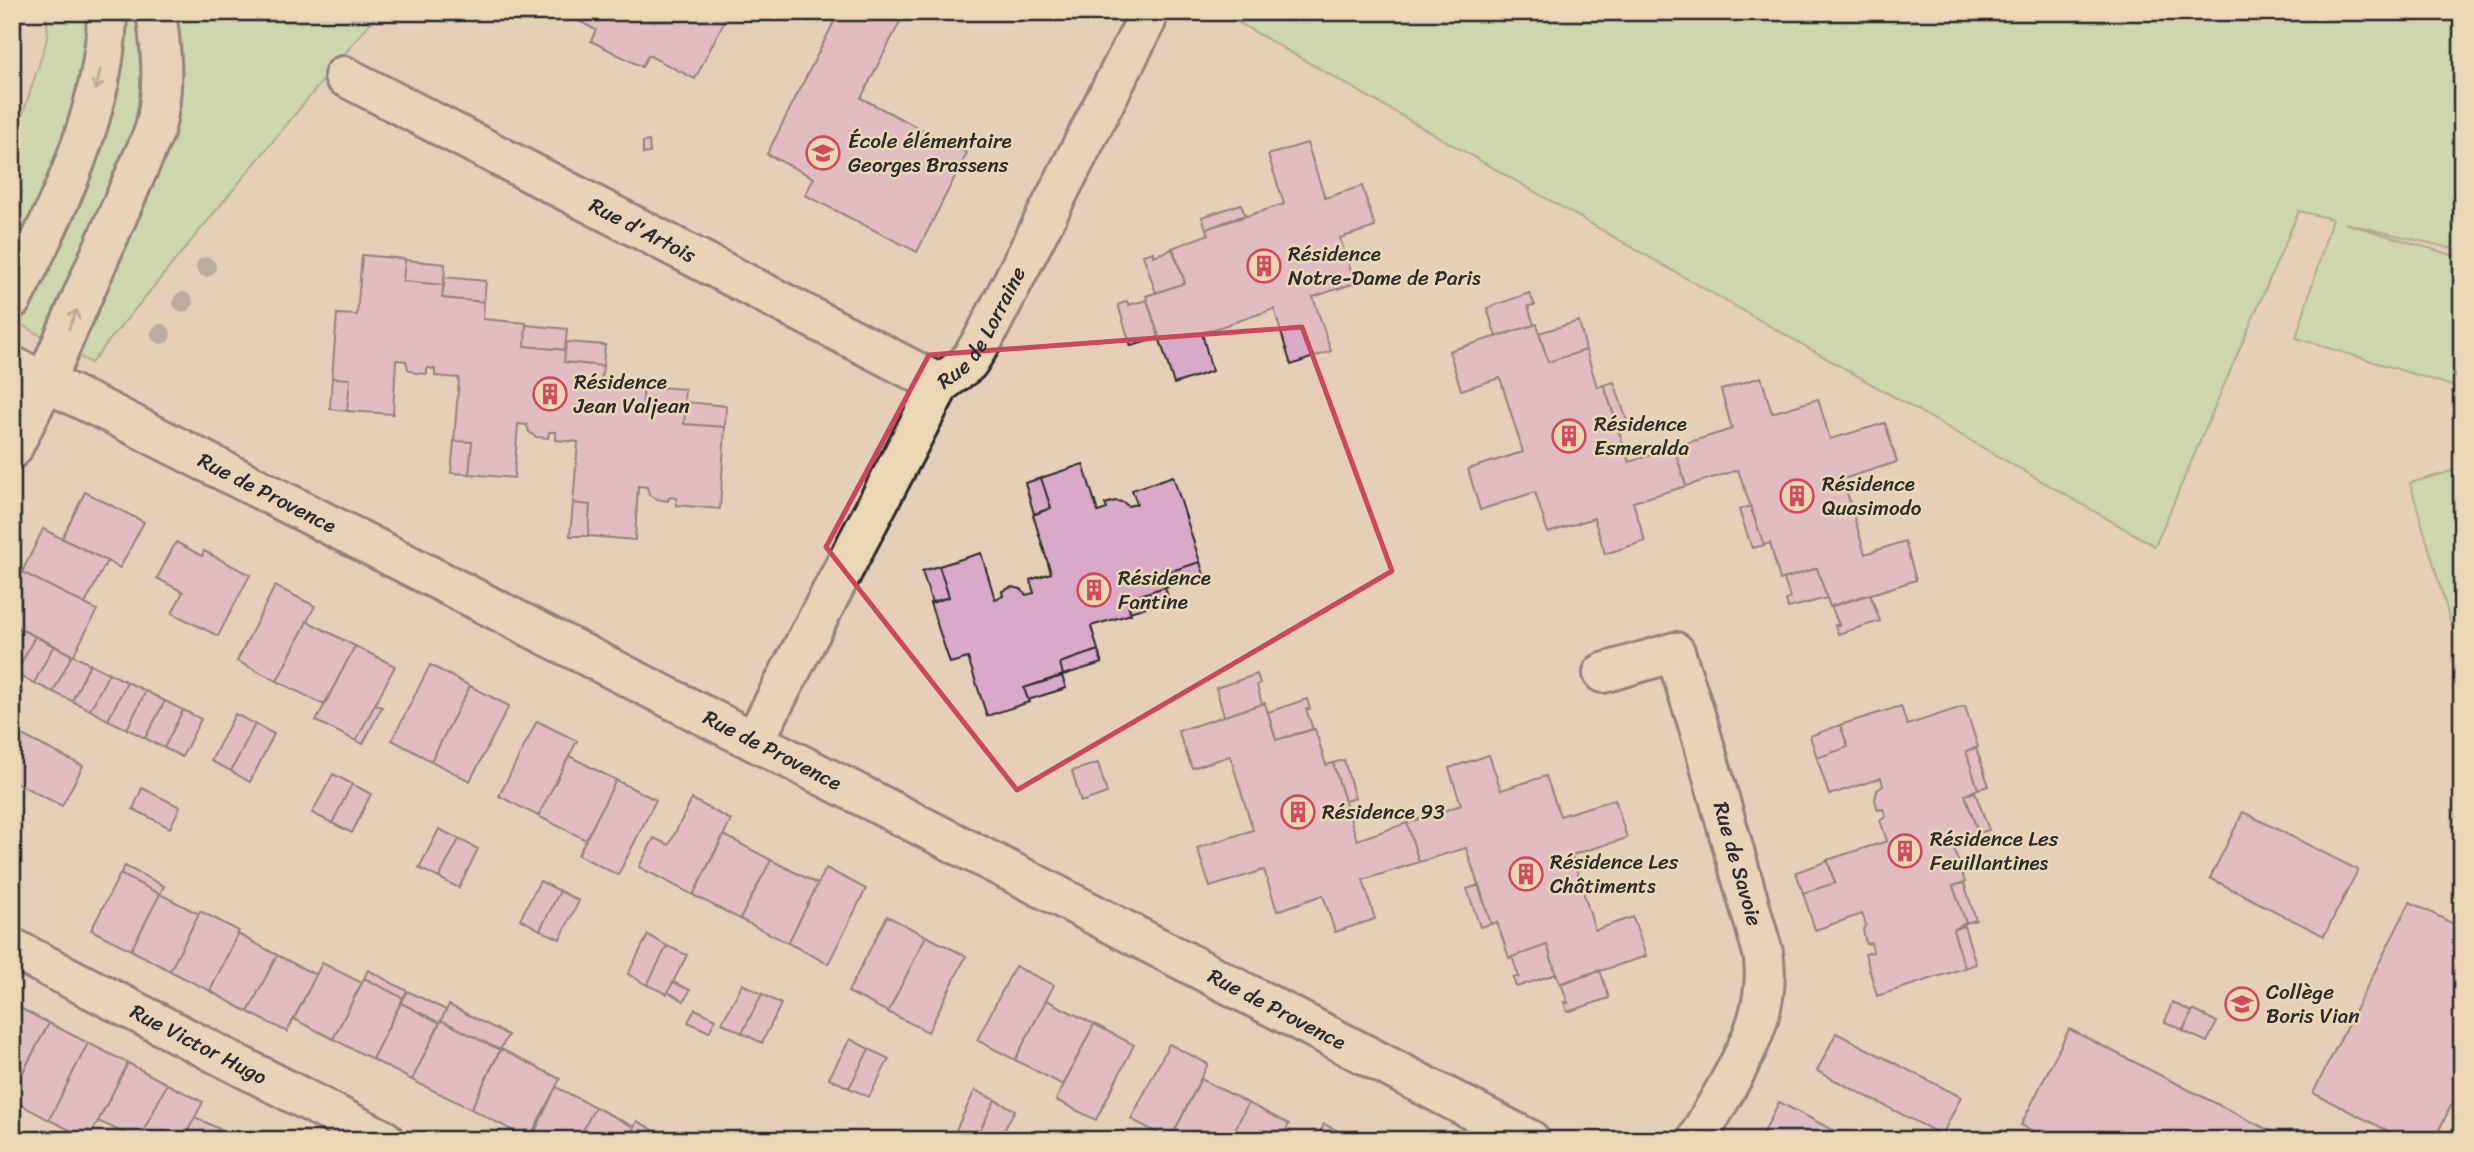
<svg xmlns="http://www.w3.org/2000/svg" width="2474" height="1152" viewBox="0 0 2474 1152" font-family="Sriracha,sans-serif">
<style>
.green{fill:#b1dd9b;stroke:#6e8463;stroke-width:2}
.building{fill:#d9a9c9;stroke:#2b2b2b;stroke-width:2}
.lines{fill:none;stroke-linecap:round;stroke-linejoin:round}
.minor-casing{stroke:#2b2b2b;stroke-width:44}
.tertiary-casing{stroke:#2b2b2b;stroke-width:44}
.motorway-casing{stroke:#2b2b2b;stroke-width:44}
.minor{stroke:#ebd7b5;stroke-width:38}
.tertiary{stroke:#ebd7b5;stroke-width:38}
.motorway{stroke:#ebd7b5;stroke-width:38}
.tree{fill:#8b8374}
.oneway{stroke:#8b8170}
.marked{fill:none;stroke:#c94859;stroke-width:5;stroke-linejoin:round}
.labels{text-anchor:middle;stroke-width:5;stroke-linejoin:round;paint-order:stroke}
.poi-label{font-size:21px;fill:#2b2b2b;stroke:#ebd7b5;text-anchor:start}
.street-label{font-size:21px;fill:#2b2b2b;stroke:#ebd7b5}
</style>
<rect width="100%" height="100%" fill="#e7ceb9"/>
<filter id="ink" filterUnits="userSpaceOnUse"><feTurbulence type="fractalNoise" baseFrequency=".0143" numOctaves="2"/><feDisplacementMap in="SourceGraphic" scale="14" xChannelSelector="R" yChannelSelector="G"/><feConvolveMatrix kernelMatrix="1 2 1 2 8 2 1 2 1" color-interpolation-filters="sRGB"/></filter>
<g filter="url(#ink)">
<!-- green -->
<path class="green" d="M46,12H379L91,363L12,320V148L48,36Z
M1227,12H2462V251L2345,223L2462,258V389L2296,338L2332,219L2299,211L2155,546L1227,16Z
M2462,468V662L2410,483Z"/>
<!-- building -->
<path class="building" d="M562,12H729L695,79L648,55L642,67L591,41L596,30Z
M839,12H905L861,98L967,153L917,252L805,195L814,178L767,154Z
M649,141L650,153L643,154V142Z
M1307,143L1325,198L1362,186L1375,227L1340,238L1355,283L1313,297L1331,351L1291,365L1274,309L1202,333L1212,371L1174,384L1146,296L1185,283L1172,248L1209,234L1206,229L1284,204L1268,155Z
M1241,204L1245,215L1206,229L1202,217Z
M1173,249L1185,283L1156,293L1143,255L1153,252V256Z
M362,255L405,259L403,281L444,285L442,298L484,302L483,319L526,323L525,346L565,350L564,362L603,366L601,383L644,386L642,408L683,410L686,402L684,424L725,427L720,509L676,505L677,498L669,497L668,501L657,499L649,495L647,487L638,486L635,540L588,536L590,505L573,503L578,442L556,440V432H549L548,438L536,437L529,432L527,425L518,424L514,478L469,474L472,442L454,441L459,378L435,376V369L427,368V374L415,373L408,369L406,361L396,360L393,414L347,411L350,379L332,378L337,314L357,315Z
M405,260L445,264L444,285L403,281Z
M444,277L486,281L484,302L442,298Z
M1529,293L1535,305L1528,306L1534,325L1496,337L1487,308Z
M1147,300L1159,338L1131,346L1118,305L1127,301L1129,305Z
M1579,321L1586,350L1548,362L1539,333Z
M1537,324L1548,362L1586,350L1597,387L1604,385L1629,462L1674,447L1686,486L1633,502L1645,541L1605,554L1594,518L1548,533L1535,492L1480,510L1468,469L1523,452L1500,378L1461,390L1449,351Z
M526,325L567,329L565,350L525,346Z
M566,342L605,345L603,366L564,362Z
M1761,377L1772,413L1818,399L1830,439L1885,423L1897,462L1843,479L1865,554L1905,541L1916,580L1830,607L1817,568L1780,580L1770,543L1764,545L1738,470L1686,486L1674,447L1732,429L1721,390Z
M332,378L350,379L347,411L330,409Z
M1614,382L1627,421L1617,424L1604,385Z
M644,386L685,389L683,410L642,408Z
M686,402L726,406L725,427L684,424Z
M454,441L472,442L469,474L451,473Z
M1083,464L1098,512L1107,509L1105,504L1115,501L1123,502L1128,506L1137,504L1132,490L1173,476L1200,562L1162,574L1165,587L1127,599L1131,614L1091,626L1098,650L1060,663L1063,675L1024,688L1029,702L987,716L968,658L950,663L930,603L949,597L939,566L981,553L995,599L1003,596L1002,591L1012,587L1021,589L1026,595L1034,593L1030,580L1051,573L1033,515L1051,508L1041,478Z
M1041,478L1051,508L1034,514L1025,483Z
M85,492L144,522L120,568L62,538Z
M573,503L590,505L588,536H570Z
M1750,506L1764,545L1752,548L1739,510Z
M43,529L107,561L85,604L22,572Z
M176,542L202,556L204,551L250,575L218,636L172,613L183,592L157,578Z
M1200,562L1204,575L1165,587L1162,574Z
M939,566L949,597L932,603L922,571Z
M1817,568L1827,598L1788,608L1786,600L1790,598L1784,579Z
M22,572L97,610L73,656L12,625V590Z
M275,586L315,606L277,681L237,661Z
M1165,587L1169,600L1130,612L1127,599Z
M1870,594L1880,621L1838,634L1835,625H1839L1831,606Z
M307,621L355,646L324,705L277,681Z
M16,627L35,636L16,674L12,672V636Z
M35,636L54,645L34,683L16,674Z
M54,645L72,655L53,692L34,683Z
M355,646L395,666L356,741L316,721Z
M1098,650L1102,663L1063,675L1060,663Z
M72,655L90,664L72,701L53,692Z
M90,664L109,673L90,710L72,701Z
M430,665L470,686L431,761L392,740Z
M109,673L127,682L108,720L90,710Z
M1257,674L1260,683L1257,685L1262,704L1224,716L1216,688Z
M1062,676L1066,688L1028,700L1024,688Z
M127,682L146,691L127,729L108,720Z
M470,686L509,706L470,781L431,761Z
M146,691L165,701L145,738L127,729Z
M1307,699L1310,709H1306L1313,729L1276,740L1268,712Z
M165,701L183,710L164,748L145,738Z
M1265,703L1276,740L1315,729L1326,765L1333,763L1357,840L1407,823L1419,862L1363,880L1375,919L1335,932L1323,895L1277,911L1264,870L1210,887L1197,848L1253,830L1230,756L1192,768L1178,731Z
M375,704L382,707L363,744L356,741Z
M1901,706L1907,725L1965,706L1978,747L1966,751L1978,789L1965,795L1978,833L1952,842L1965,882L1953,886L1966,923L1953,930L1965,968L1877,996L1865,954L1873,952L1871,943L1866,944L1863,930L1866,925L1862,914L1815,930L1803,893L1835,883L1827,860L1887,841L1880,820L1886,817L1883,809L1878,810L1875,800L1877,790L1883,786L1881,778L1829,795L1817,758L1848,747L1840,725Z
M183,710L201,719L182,757L164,748Z
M235,714L255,724L231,771L211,761Z
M537,721L577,741L538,816L499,796Z
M255,724L274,734L250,782L231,771Z
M1840,725L1848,747L1817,758L1810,736Z
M12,730L83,766L62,806L12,781Z
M1976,748L1989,786L1978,789L1966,751Z
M1489,755L1501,790L1546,776L1560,816L1615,799L1627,838L1572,855L1595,930L1633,917L1646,956L1560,984L1547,945L1509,958L1497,922L1491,924L1466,848L1419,862L1407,823L1461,805L1449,768Z
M569,756L616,780L586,840L538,816Z
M1344,760L1355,798L1345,801L1333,763Z
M1098,763L1107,793L1081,802L1072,771Z
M333,774L352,784L332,823L312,813Z
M616,780L656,800L618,875L578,855Z
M352,784L371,794L352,833L332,823Z
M142,788L180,807L170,828L133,809Z
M1975,792L1989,830L1978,833L1965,795Z
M692,799L731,820L693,895L639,867L654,838L669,845Z
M2243,812L2358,870L2324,936L2210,878Z
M439,829L459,839L439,878L419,868Z
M724,835L771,860L740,919L693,895Z
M459,839L478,849L459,888L439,878Z
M771,860L818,884L788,943L740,919Z
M1828,861L1835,883L1803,893L1796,872Z
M125,866L164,886L160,894L120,874Z
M826,868L866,889L828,964L788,943Z
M120,874L160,894L131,950L91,930Z
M540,881L560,891L540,930L520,919Z
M1964,883L1976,920L1966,923L1953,886Z
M1479,885L1491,924L1480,927L1467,889Z
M560,891L579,901L560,939L540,930Z
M160,894L199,914L170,971L131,950Z
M2410,902L2462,928V1084L2434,1140H2406L2313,1093Z
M200,911L239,931L210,991L170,971Z
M887,916L926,936L888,1012L848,992Z
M1964,926L1976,964L1965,968L1953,930Z
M238,934L277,955L248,1012L210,991Z
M648,935L667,946L647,985L628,974Z
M926,936L966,956L928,1032L888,1012Z
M1547,945L1556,974L1516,987L1513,977H1519L1512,957Z
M667,946L687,955L667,994L647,985Z
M277,955L316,975L287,1032L248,1012Z
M322,963L362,983L333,1039L294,1019Z
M1015,966L1054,985L1015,1060L977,1040Z
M368,970L407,991L403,998L364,978Z
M1600,970L1609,998L1567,1012L1564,1002L1568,1003L1561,983Z
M364,978L403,998L372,1059L333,1039Z
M673,982L690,990L684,1001L668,992Z
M742,984L762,994L742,1033L722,1023Z
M407,991L446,1010L440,1023L401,1003Z
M762,994L781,1004L762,1043L742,1033Z
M1046,1000L1094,1024L1063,1085L1015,1060Z
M2172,1002L2192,1012L2183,1030L2165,1022Z
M401,1003L440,1023L412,1080L372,1059Z
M12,1004L49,1023L19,1079L12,1075Z
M449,1005L508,1035L500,1050L441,1020Z
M695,1009L716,1019L709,1032L688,1022Z
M2193,1010L2217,1022L2207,1042L2183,1031Z
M441,1020L500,1050L471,1109L412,1080Z
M49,1023L88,1043L49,1120L12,1100V1093Z
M1094,1024L1134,1045L1096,1120L1056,1100Z
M2069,1029L2288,1140H2051L2021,1125Z
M1836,1033L1961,1097L1942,1135L1817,1071Z
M850,1039L869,1049L849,1088L829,1078Z
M88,1043L128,1063L89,1139L49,1120Z
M1169,1044L1208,1064L1170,1140L1131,1119Z
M501,1049L560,1079L529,1139L471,1109Z
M869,1049L889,1059L869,1097L849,1088Z
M128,1063L167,1084L139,1140L98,1121Z
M1201,1079L1248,1103L1230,1140H1170Z
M167,1084L203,1102L195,1117L183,1140H139Z
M556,1087L595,1107L578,1140H531Z
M975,1090L995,1100L975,1140H951Z
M995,1100L1015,1110L999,1140H975Z
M1779,1102L1852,1140H1760Z
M1248,1103L1289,1124L1281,1140H1230Z
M595,1107L634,1127L628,1140H578Z
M195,1117L234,1136L232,1140H183Z
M637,1121L672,1140H628Z
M1324,1124L1356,1140H1316Z"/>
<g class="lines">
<defs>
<g id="minor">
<path id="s1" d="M344,76L940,384"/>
<path id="s2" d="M12,366L108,412L1039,886L1530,1140"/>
<path id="s3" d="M1603,673L1675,652L1698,724L1763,953C1775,1021 1727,1083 1697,1140"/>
<path id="s4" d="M754,741L940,384L968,363L984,338L1146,21"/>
</g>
<g id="tertiary">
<path d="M12,449L45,382"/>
<path id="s5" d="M12,948L384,1140"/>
</g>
<path id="motorway" d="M12,299C56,213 106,111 107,12
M45,382L154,132C165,91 162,54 156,12"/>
</defs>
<!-- minor casing -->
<use href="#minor" class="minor-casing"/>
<!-- tertiary casing -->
<use href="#tertiary" class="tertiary-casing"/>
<!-- motorway casing -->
<use href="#motorway" class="motorway-casing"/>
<!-- minor -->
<use href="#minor" class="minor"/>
<!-- tertiary -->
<use href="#tertiary" class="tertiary"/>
<!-- motorway -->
<use href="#motorway" class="motorway"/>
</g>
<!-- trees -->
<g class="tree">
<circle cx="206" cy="267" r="10"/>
<circle cx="183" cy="302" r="10"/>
<circle cx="161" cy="334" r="10"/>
</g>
<!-- one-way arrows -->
<defs><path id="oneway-shaft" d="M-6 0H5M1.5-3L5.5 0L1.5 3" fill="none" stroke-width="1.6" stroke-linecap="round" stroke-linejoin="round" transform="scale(1.75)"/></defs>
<g class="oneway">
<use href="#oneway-shaft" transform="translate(98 80) rotate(102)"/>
<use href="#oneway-shaft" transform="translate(73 319) rotate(-66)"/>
</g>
</g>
<!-- marked area -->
<path d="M0 0H2474V1152H0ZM1302,327L1392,571L1017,790L826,547L929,355Z" fill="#e7ceb9" fill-opacity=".55" fill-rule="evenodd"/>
<path class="marked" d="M1302,327L1392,571L1017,790L826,547L929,355Z"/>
<!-- icons -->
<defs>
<symbol id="school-ring" viewBox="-11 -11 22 22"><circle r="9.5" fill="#ebd7b5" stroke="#d1495b" stroke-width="1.5"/><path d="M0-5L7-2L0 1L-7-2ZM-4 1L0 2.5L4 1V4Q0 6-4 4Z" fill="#d1495b"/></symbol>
<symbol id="building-ring" viewBox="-11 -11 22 22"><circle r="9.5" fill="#ebd7b5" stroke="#d1495b" stroke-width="1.5"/><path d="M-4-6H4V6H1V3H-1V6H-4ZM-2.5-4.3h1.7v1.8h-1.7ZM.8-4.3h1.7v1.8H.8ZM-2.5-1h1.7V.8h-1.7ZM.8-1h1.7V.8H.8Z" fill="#d1495b"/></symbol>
</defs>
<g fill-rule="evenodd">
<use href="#school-ring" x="804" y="134" width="38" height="38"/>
<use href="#building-ring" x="1245" y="247" width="38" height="38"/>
<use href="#building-ring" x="531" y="375" width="38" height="38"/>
<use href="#building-ring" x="1550" y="417" width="38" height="38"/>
<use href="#building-ring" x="1778" y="477" width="38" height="38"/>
<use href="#building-ring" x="1075" y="571" width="38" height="38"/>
<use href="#building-ring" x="1279" y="793" width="38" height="38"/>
<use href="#building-ring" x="1886" y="832" width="38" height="38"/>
<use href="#building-ring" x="1507" y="855" width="38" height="38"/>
<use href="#school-ring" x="2223" y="985" width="38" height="38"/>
</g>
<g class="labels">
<!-- poi labels -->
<g class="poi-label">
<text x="848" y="148">École élémentaire<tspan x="848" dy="24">Georges Brassens</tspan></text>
<text x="1288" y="261">Résidence<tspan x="1288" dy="24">Notre-Dame de Paris</tspan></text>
<text x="574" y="389">Résidence<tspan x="574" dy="24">Jean Valjean</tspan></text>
<text x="1594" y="431">Résidence<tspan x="1594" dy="24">Esmeralda</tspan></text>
<text x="1822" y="491">Résidence<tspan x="1822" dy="24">Quasimodo</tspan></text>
<text x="1118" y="585">Résidence<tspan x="1118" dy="24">Fantine</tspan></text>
<text x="1322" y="819">Résidence 93</text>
<text x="1930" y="846">Résidence Les<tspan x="1930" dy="24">Feuillantines</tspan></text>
<text x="1550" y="869">Résidence Les<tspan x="1550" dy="24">Châtiments</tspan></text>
<text x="2266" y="999">Collège<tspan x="2266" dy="24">Boris Vian</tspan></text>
</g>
<!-- street labels -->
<g class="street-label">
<text dy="7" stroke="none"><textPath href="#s1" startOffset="336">Rue d'Artois</textPath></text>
<text dy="7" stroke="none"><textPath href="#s4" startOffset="474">Rue de Lorraine</textPath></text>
<text dy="7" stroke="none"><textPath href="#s2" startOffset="285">Rue de Provence</textPath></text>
<text dy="7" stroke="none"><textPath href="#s2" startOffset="852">Rue de Provence</textPath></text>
<text dy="7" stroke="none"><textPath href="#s3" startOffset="296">Rue de Savoie</textPath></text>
<text dy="7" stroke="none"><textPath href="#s2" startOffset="1419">Rue de Provence</textPath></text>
<text dy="7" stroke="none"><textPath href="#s5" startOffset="210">Rue Victor Hugo</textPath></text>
</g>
</g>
<!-- margin -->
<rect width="2474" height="1152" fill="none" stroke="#ebd7b5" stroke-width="42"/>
<rect x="21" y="21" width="2432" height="1110" fill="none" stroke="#2b2b2b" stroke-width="2.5" filter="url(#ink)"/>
</svg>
